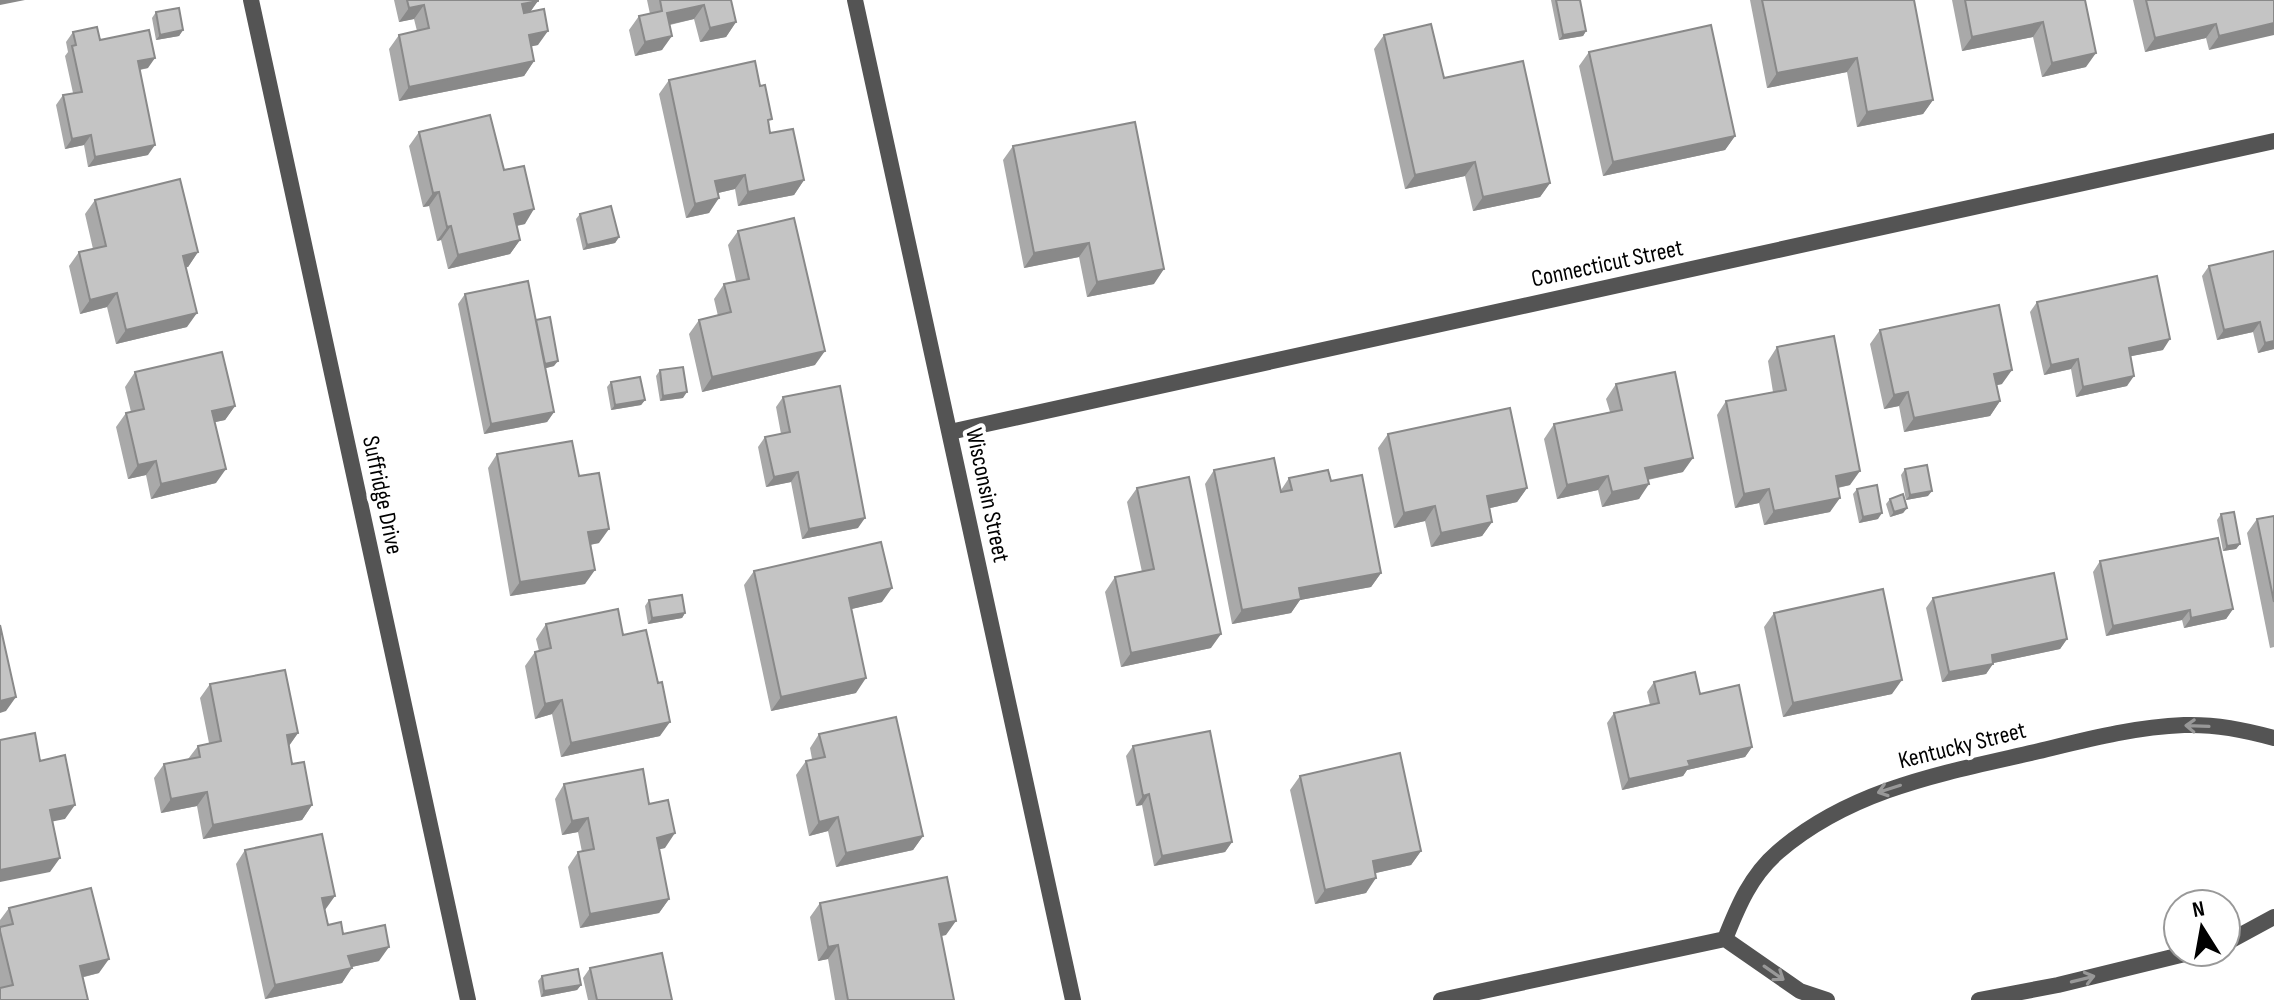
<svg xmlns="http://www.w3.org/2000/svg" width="2274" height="1000" viewBox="0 0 2274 1000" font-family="'Sofia Sans Condensed',sans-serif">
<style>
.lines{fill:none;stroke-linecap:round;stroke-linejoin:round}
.street{stroke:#545454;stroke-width:16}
.wall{fill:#a9a9a9}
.shaded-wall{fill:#898989}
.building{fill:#c4c4c4;stroke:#898989;stroke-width:2}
.oneway{stroke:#989898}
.labels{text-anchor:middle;stroke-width:8;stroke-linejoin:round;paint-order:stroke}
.street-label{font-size:24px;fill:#000;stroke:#fff}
</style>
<rect width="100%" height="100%" fill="#fff"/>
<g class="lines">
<!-- street -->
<path class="street" d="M251,0L468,1000
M855,0L1073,1000
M950,432L2274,141
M1725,939C1738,906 1751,875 1778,852C1851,789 1944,773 2035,752C2085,740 2133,727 2184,725C2216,724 2244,730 2274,738
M2226,943L2274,917
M1441,1000L1725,939L1800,991L1827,1000
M1979,1000L2058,985L2193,952"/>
</g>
<!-- wall -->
<path class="wall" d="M394,0H538L530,12L538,45L531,46L534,61L524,76L399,101L389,49L399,35L417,31L414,19L399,22Z
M647,0H731L736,22L726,37L700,42L694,19L670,25L662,50L635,56L629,30L639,16L650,14Z
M1551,0H1580L1586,31L1583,36L1559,40Z
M1750,0H1914L1933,100L1923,114L1857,127L1847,72L1767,88Z
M1952,0H2085L2086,67L2042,77L2033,37L1962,51Z
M2133,0H2274L2209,50L2206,38L2145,52Z
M156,12L183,30L179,36L156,40L152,18Z
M73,32L100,40L148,68L140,70L148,155L88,167L84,145L65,149L56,105L63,95L73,93L65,56L68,52L66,42Z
M1384,35L1444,78L1550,183L1540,197L1473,211L1465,176L1405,189L1374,49Z
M1589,52L1735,136L1725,150L1603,176L1579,66Z
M669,80L769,124L770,133L804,180L794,195L738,206L735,189L718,193L709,213L686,218L659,94Z
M419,132L504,170L525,224L517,226L520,240L510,254L448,269L441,240L437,241L429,206L423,207L409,146Z
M1013,146L1154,284L1087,297L1079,257L1024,268L1003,160Z
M95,200L198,252L188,267H186L187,327L116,344L107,307L80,314L69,266L79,252L93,249L85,214Z
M580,214L619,237L615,243L583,250L576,219Z
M738,231L815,365L702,392L689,334L699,320L718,316L714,299L724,284L736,281L728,245Z
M2274,251V349L2258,353L2253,332L2217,340L2202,276L2209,266Z
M465,294L536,320L554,366L545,368L554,412L547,422L484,434L458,304Z
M2037,302L2163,350L2131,356L2127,386L2076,397L2071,369L2044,375L2030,312Z
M1880,330L2002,384L1997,385L2000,401L1990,416L1904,432L1899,406L1884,409L1870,344Z
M1777,347L1850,485L1838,488L1830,512L1764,525L1759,503L1735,508L1717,415L1726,401L1773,392L1768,361Z
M660,370L683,398L660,401L656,376Z
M135,372L235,406L225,420L215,422L216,483L151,499L146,475L128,479L116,427L126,413L131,412L125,387Z
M611,382L645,400L641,405L611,410L607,387Z
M1616,384L1683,472L1648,480L1639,499L1602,507L1598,490L1557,499L1544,439L1554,424L1610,412L1606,399Z
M783,397L858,528L802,539L791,482L766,487L758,447L765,437L781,434L776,407Z
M1388,434L1527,488L1517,502L1490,508L1492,522L1482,536L1431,547L1425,521L1394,528L1378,448Z
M497,454L579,476L599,543L590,545L585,584L510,596L488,468Z
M1905,469L1928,496L1906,500L1901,475Z
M1214,470L1281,490L1289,478L1331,481L1381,573L1371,587L1300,600L1291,613L1232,624L1205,484Z
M1137,488L1211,648L1121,667L1105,592L1115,577L1142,572L1127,502Z
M1857,489L1878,519L1859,523L1853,494Z
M1890,499L1907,508L1903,513L1890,517L1886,504Z
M2221,514L2240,544L2236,549L2223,551L2217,520Z
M2274,516V647L2270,648L2247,533L2257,519Z
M2100,561L2233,609L2226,619L2184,628L2182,620L2106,636L2093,572Z
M754,571L882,602L851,609L856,693L771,711L744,585Z
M1933,598L2067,639L2060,649L1993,663L1986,674L1942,682L1926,608Z
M649,600L685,613L682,618L648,624L645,606Z
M1774,613L1892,694L1783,717L1764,627Z
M546,624L623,635L658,683L660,736L561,757L552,714L535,719L525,666L535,652L539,651L536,639Z
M1654,682L1700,694L1752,747L1745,757L1687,770L1683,776L1622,790L1607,723L1614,713L1650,705L1647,692Z
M210,684L298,733L289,746L292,764L312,805L302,820L203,839L197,806L161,813L154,778L164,764L188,759L198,746L209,743L200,698Z
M819,734L923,836L913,850L836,867L828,831L809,836L796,775L806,761L812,759L810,748Z
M1133,746L1232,842L1225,852L1154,866L1142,805L1136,806L1126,756Z
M1300,776L1421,851L1411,865L1375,873L1366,893L1315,904L1290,790Z
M564,784L649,804L665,848L659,849L669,899L659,913L580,928L568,867L578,852H582L578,832L562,835L555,799Z
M245,850L325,910L328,925L343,934L379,961L351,967L342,983L265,999L236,864Z
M820,903L946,935L941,936L954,1000H835L828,959L818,961L810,917Z
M9,908L99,973L0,1000V920Z
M590,968L672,1000H588L583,978Z
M542,976L581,985L577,990L541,997L538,981Z"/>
<!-- shaded-wall -->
<path class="shaded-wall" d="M0,0H25L0,5Z
M538,1L528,15L513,18L522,4Z
M424,5L414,19L399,22L409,8Z
M704,5L694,19L658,27L667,13Z
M736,22L726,37L700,42L710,28Z
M2043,22L2033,37L1962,51L1972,37Z
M2274,23V35L2209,50L2219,36Z
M2216,24L2206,38L2145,52L2155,38Z
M183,30L179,36L156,40L160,35Z
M548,31L538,45L519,49L529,35Z
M1586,31L1583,36L1559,40L1563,35Z
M672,36L662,50L635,56L645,42Z
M2096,53L2086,67L2042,77L2052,63Z
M155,58L148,68L131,71L138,61Z
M1857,58L1847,72L1767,88L1777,73Z
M534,61L524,76L399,101L409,87Z
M1933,100L1923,114L1857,127L1867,112Z
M91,135L84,145L65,149L72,139Z
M1735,136L1725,150L1603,176L1613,162Z
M155,145L148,155L88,167L95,157Z
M1475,162L1465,176L1405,189L1415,175Z
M745,175L735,189L705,196L715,181Z
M804,180L794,195L738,206L748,192Z
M1550,183L1540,197L1473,211L1483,197Z
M439,192L429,206L423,207L433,193Z
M719,198L709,213L686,218L695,204Z
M534,209L525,224L504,228L514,214Z
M451,226L441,240L437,241L447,227Z
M619,237L615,243L583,250L587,245Z
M520,240L510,254L448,269L458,255Z
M1089,243L1079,257L1024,268L1034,253Z
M198,252L188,267L173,270L183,256Z
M1164,269L1154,284L1087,297L1097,282Z
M117,293L107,307L80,314L90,300Z
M197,313L187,327L116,344L126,330Z
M2260,322L2253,332L2217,340L2224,330Z
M2170,339L2163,350L2122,358L2129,348Z
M2274,341V349L2258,353L2265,343Z
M825,351L815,365L702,392L712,377Z
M2078,359L2071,369L2044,375L2051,365Z
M558,361L554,366L539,370L543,364Z
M2012,370L2002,384L1984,388L1994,374Z
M2134,376L2127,386L2076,397L2083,387Z
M687,392L683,398L660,401L663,396Z
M1908,392L1899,406L1884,409L1894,395Z
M645,400L641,405L611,410L615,405Z
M2000,401L1990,416L1904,432L1914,418Z
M235,406L225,420L202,425L212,411Z
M554,412L547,422L484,434L491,424Z
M1693,458L1683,472L1635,482L1645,468Z
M156,461L146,475L128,479L138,465Z
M226,469L216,483L151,499L161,484Z
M1860,471L1850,485L1826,490L1836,476Z
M798,472L791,482L766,487L774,477Z
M1608,476L1598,490L1557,499L1567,485Z
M1649,484L1639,499L1602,507L1612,492Z
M1527,488L1517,502L1477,511L1487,496Z
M1769,489L1759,503L1735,508L1744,494Z
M1932,491L1928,496L1906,500L1910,495Z
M1840,498L1830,512L1764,525L1774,511Z
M1435,506L1425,521L1394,528L1404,513Z
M1907,508L1903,513L1890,517L1894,512Z
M1882,513L1878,519L1859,523L1863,517Z
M865,518L858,528L802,539L809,529Z
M1492,522L1482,536L1431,547L1441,533Z
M609,529L599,543L578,547L588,532Z
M2240,544L2236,549L2223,551L2227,546Z
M595,570L585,584L510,596L520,582Z
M1381,573L1371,587L1300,600L1291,613L1232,624L1242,610L1299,588Z
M892,588L882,602L839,612L849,598Z
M2233,609L2226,619L2184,628L2191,618Z
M2190,610L2182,620L2106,636L2113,626Z
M685,613L682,618L648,624L652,618Z
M1221,634L1211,648L1121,667L1131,653Z
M2067,639L2060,649L1984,665L1992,655Z
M1993,664L1986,674L1942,682L1949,672Z
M866,678L856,693L771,711L781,697Z
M1902,680L1892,694L1783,717L1793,703Z
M16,697L6,711L0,713V701Z
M562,700L552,714L535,719L545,704Z
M670,722L660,736L561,757L571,743Z
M298,733L288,747L287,735Z
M1752,747L1745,757L1687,770L1683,776L1622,790L1629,779L1688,761Z
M207,792L197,806L161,813L171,799Z
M1149,794L1142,805L1136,806L1143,796Z
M75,805L65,819L40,824L50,810Z
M312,805L302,820L203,839L213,825Z
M838,817L828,831L809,836L819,822Z
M588,818L578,832L562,835L572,821Z
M675,833L665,848L647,852L657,838Z
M923,836L913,850L836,867L846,853Z
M1232,842L1225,852L1154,866L1162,856Z
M1421,851L1411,865L1363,876L1373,861Z
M60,858L50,872L0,882V870Z
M1376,878L1366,893L1315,904L1325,890Z
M335,896L325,910L312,912L322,898Z
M669,899L659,913L580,928L590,914Z
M956,921L946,935L929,938L939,924Z
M838,945L828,959L818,961L828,947Z
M389,947L379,961L338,970L348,956Z
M109,959L99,973L70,980L80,966Z
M352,968L342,983L265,999L275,985Z
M581,985L577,990L541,997L544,991Z"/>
<!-- building -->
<path class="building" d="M407,0H538V1L522,4L524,13L544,9L548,31L529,35L534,61L409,87L399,35L429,28L424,5L409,8Z
M660,0H731L736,22L710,28L704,5L667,13L672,36L645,42L639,16L662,11Z
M1556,0H1580L1586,31L1563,35Z
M1762,0H1914L1933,100L1867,112L1857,58L1777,73Z
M1965,0H2085L2096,53L2052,63L2043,22L1972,37Z
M2146,0H2274V23L2219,36L2216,24L2155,38Z
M179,8L183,30L160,35L156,12Z
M1431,24L1444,78L1523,61L1550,183L1483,197L1475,162L1415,175L1384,35Z
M1711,25L1735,136L1613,162L1589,52Z
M97,27L100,40L149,30L155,58L138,61L155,145L95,157L91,135L72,139L63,95L82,92L72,46L76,45L73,32Z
M755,61L760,86L765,85L772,119L768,120L770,133L793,129L804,180L748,192L745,175L715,181L719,198L695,204L669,80Z
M490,115L504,170L524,166L534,209L514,214L520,240L458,255L451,226L447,227L439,192L433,193L419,132Z
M1135,122L1164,269L1097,282L1089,243L1034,253L1013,146Z
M180,179L198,252L183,256L197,313L126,330L117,293L90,300L79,252L106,246L95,200Z
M611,206L619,237L587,245L580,214Z
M794,218L825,351L712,377L699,320L731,312L724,284L749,279L738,231Z
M2274,251V341L2265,343L2260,322L2224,330L2209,266Z
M2157,276L2170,339L2129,348L2134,376L2083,387L2078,359L2051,365L2037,302Z
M528,281L554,412L491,424L465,294Z
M1999,305L2012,370L1994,374L2000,401L1914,418L1908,392L1894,395L1880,330Z
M550,317L558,361L545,364L536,320Z
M1834,336L1860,471L1836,476L1840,498L1774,511L1769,489L1744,494L1726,401L1786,390L1777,347Z
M222,352L235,406L212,411L226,469L161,484L156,461L138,465L126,413L144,409L135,372Z
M683,367L687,392L663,396L660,370Z
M1675,372L1693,458L1645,468L1649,484L1612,492L1608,476L1567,485L1554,424L1622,410L1616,384Z
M640,377L645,400L615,405L611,382Z
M840,386L865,518L809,529L798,472L774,477L765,437L790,432L783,397Z
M1510,408L1527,488L1487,496L1492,522L1441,533L1435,506L1404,513L1388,434Z
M572,441L579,476L599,473L609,529L588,532L595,570L520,582L497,454Z
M1274,458L1281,492L1292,490L1289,478L1328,470L1331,481L1362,475L1381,573L1299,588L1301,599L1242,610L1214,470Z
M1927,465L1932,491L1910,495L1905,469Z
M1189,477L1221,634L1131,653L1115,577L1154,569L1137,488Z
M1877,485L1882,513L1863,517L1857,489Z
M1903,494L1907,508L1894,512L1890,499Z
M2234,512L2240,544L2227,546L2221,514Z
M2274,516V602L2257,519Z
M2218,538L2233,609L2191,618L2190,610L2113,626L2100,561Z
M881,542L892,588L849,598L866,678L781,697L754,571Z
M2054,573L2067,639L1992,655L1993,664L1949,672L1933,598Z
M1883,589L1902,680L1793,703L1774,613Z
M682,595L685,613L652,618L649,600Z
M618,609L623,635L646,630L658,683L662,682L670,722L571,743L562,700L545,704L535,652L551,648L546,624Z
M0,625L16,697L0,701Z
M285,670L298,733L287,735L292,764L304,762L312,805L213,825L207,792L171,799L164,764L200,757L198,746L221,741L210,684Z
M1695,672L1700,694L1739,685L1752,747L1688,761L1690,766L1629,779L1614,713L1659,703L1654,682Z
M896,717L923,836L846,853L838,817L819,822L806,761L825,757L819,734Z
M1210,731L1232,842L1162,856L1149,794L1143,796L1133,746Z
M35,733L40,761L65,755L75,805L50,810L60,858L0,870V740Z
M1400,753L1421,851L1373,861L1376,878L1325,890L1300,776Z
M643,769L649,804L668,800L675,833L657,838L669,899L590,914L578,852L594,849L588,818L572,821L564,784Z
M322,834L335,896L322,898L328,925L341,922L343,934L385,925L389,947L348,956L352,968L275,985L245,850Z
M947,877L956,921L939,924L954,1000H848L838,945L828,947L820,903Z
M91,888L109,959L80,966L88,1000H0V988L13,985L0,931V927L13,924L9,908Z
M662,953L672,1000H597L590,968Z
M578,969L581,985L544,991L542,976Z"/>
<!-- one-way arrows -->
<defs><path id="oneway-shaft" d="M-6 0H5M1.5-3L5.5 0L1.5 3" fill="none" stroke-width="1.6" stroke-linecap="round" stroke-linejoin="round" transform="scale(2)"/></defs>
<g class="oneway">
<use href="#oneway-shaft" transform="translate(2197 726) rotate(-178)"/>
<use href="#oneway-shaft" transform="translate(1889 789) rotate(162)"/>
<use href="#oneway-shaft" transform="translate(1774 973) rotate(35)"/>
<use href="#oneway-shaft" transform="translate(2083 979) rotate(-14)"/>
</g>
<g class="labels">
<!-- street labels -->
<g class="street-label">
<text transform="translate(1607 263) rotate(-12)" y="8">Connecticut Street</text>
<text transform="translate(383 495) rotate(78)" y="8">Suffridge Drive</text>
<text transform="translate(988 495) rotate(78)" y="8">Wisconsin Street</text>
<text transform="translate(1962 745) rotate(-14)" y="8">Kentucky Street</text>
</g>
</g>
<!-- north arrow -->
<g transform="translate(2202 928) rotate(349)"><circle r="38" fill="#ffffff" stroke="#999999" stroke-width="2"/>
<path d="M0-6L14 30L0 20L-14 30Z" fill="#000000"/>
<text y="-12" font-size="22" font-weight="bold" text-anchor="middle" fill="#000000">N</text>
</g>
</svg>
